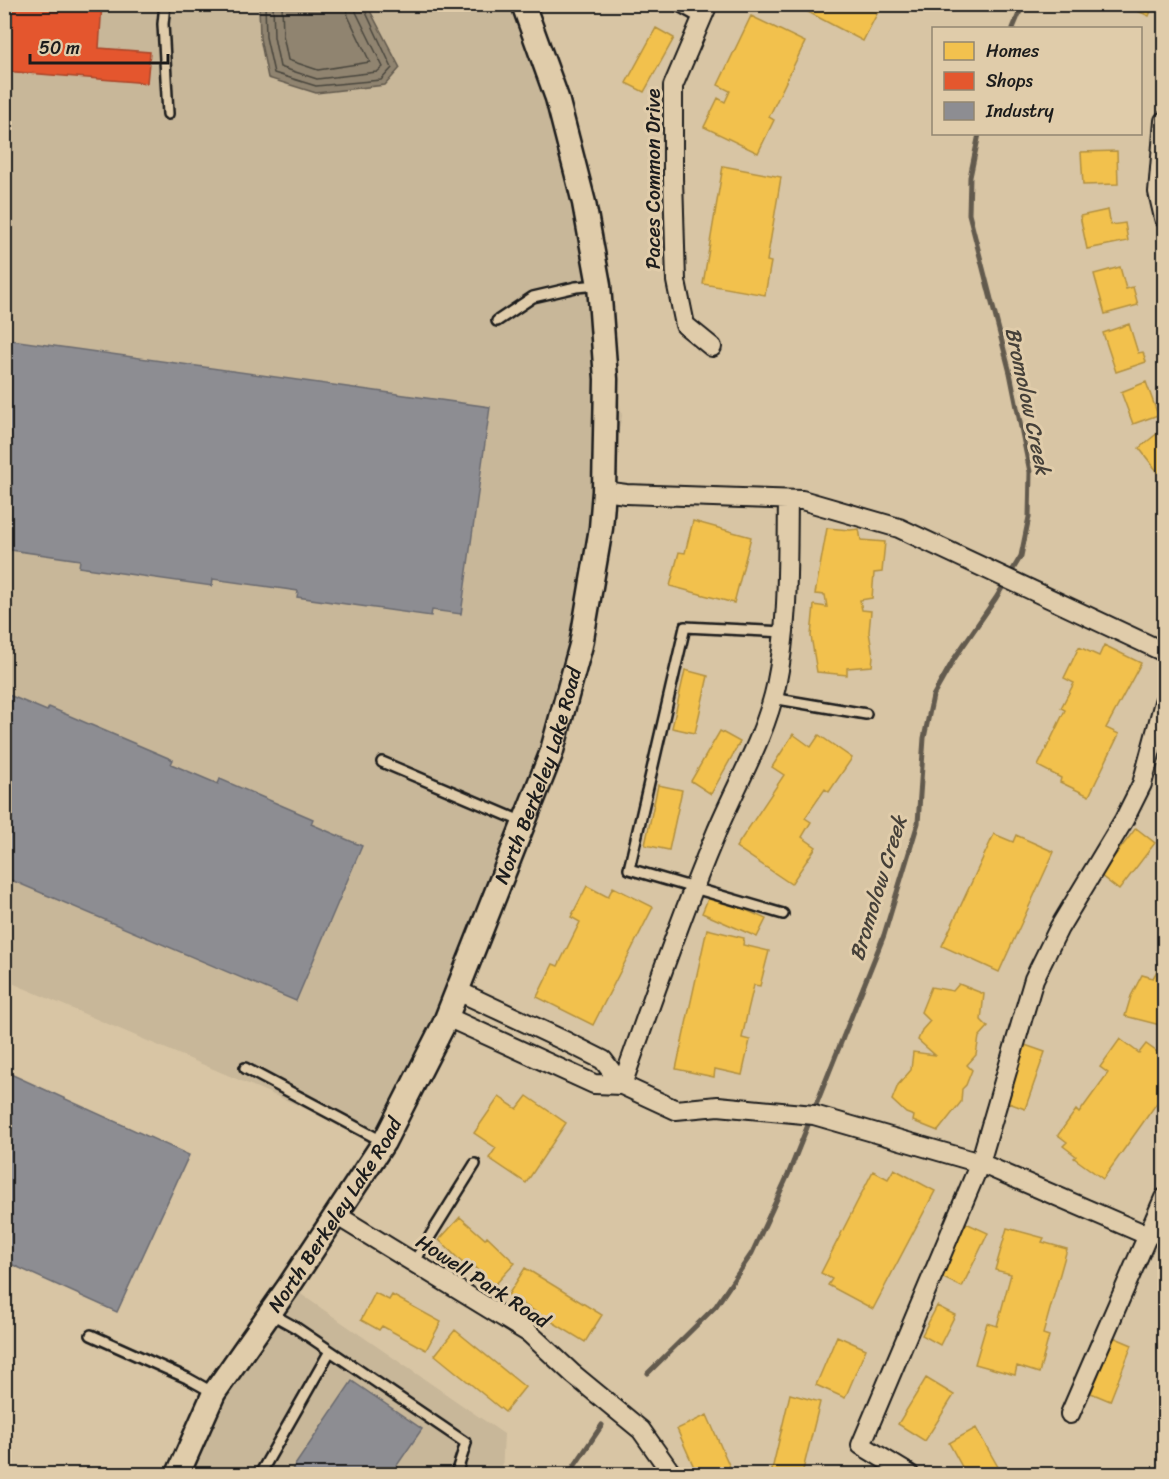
<svg xmlns="http://www.w3.org/2000/svg" width="1169" height="1479" viewBox="0 0 1169 1479" font-family="Sriracha,sans-serif">
<style>
.built{fill:#c8b799}
.water{fill:#908470;stroke:#625a4e;stroke-width:1.5}
.homes{fill:#f2c14e;stroke:#b2903f;stroke-width:1.5}
.shops{fill:#e4572e;stroke:#a84529;stroke-width:1.5}
.industry{fill:#8d8d92;stroke:#6b6b6f;stroke-width:1.5}
.lines{fill:none;stroke-linecap:round;stroke-linejoin:round}
.shore{stroke:#4a463e;stroke-width:1.5}
.stream{stroke:#625a4e;stroke-width:5}
.service-casing{stroke:#1c1c1c;stroke-width:14}
.minor-casing{stroke:#1c1c1c;stroke-width:22}
.tertiary-casing{stroke:#1c1c1c;stroke-width:27}
.service{stroke:#e0ccaa;stroke-width:9}
.minor{stroke:#e0ccaa;stroke-width:18}
.tertiary{stroke:#e0ccaa;stroke-width:22}
.labels{text-anchor:middle;stroke-width:6;stroke-linejoin:round;paint-order:stroke}
.street-label{font-size:20px;fill:#1c1c1c;stroke:#e0ccaa}
.water-label{font-size:21px;font-style:italic;fill:#454039;stroke:#e0ccaa}
</style>
<rect width="100%" height="100%" fill="#d8c5a4"/>
<filter id="ink" filterUnits="userSpaceOnUse"><feTurbulence type="fractalNoise" baseFrequency=".0167" numOctaves="2"/><feDisplacementMap in="SourceGraphic" scale="12" xChannelSelector="R" yChannelSelector="G"/><feConvolveMatrix kernelMatrix="1 2 1 2 8 2 1 2 1" color-interpolation-filters="sRGB"/></filter>
<g filter="url(#ink)">
<!-- built -->
<path class="built" d="M4,5H523L584,203L622,416L541,787L384,1142L5,980Z
M289,1286L504,1434L502,1474H178Z"/>
<!-- water -->
<path class="water" d="M259,5H367L400,68L385,85L316,93L268,78L260,38Z"/>
<!-- homes -->
<path class="homes" d="M793,4H882L863,41Z
M1122,4H1154L1149,16Z
M751,16L805,42L769,117L774,120L758,153L704,127L718,98L725,102L730,91L718,85Z
M656,28L674,38L644,92L626,83Z
M1117,151L1118,184L1083,185L1081,152Z
M723,166L781,177L767,261L771,262L765,295L703,284Z
M1108,210L1111,225L1125,223L1128,241L1087,249L1080,216Z
M1120,267L1126,289L1133,287L1138,305L1105,314L1094,274Z
M1129,324L1138,353L1143,352L1146,362L1116,372L1103,333Z
M1146,382L1158,415L1133,424L1121,392Z
M1159,432L1164,439V480L1139,448Z
M693,521L751,537L734,603L670,586L679,552L685,553Z
M827,528L850,530L859,529L861,540L885,542L882,572L874,573L872,598L860,600L862,610L871,611L869,632L873,656L872,666L847,668V675L817,672L811,636L814,605L827,607L825,595L815,594Z
M1104,645L1141,663L1106,728L1119,734L1089,796L1060,782L1061,778L1038,766L1065,710L1061,708L1074,683L1064,678L1079,647L1099,656Z
M685,670L708,676L695,733L672,728Z
M720,731L740,742L711,794L691,781Z
M793,734L811,747L819,735L852,758L829,792L825,789L805,818L811,822L802,837L816,847L791,884L736,847L784,775L772,767Z
M658,785L682,790L669,850L645,845Z
M1136,828L1155,843L1119,890L1100,875Z
M994,834L1013,842L1016,835L1054,852L999,972L942,946Z
M587,886L608,897L613,887L653,907L593,1025L537,997L553,964L558,966L580,922L571,917Z
M710,894L766,919L757,937L702,913Z
M707,929L744,938L743,945L769,951L760,986L754,985L748,1010L742,1038L750,1040L742,1075L715,1069L714,1077L676,1069Z
M1164,959V1026L1125,1016L1131,996L1142,975L1153,978Z
M959,984L984,994L981,1020L988,1027L979,1037L976,1055L967,1065L972,1070L966,1085L962,1089L961,1102L938,1131L913,1121L914,1116L906,1113L892,1100L898,1085L911,1070L913,1052L935,1055L918,1040L922,1030L930,1021L921,1012L931,987L953,991Z
M1120,1039L1139,1053L1146,1044L1164,1057V1093L1103,1179L1074,1158L1076,1156L1063,1146L1067,1142L1058,1135L1076,1110L1079,1113L1108,1073L1100,1067Z
M1025,1045L1045,1052L1025,1109L1006,1102Z
M527,1096L566,1123L526,1183L489,1158L496,1148L474,1133L499,1097L517,1109Z
M894,1169L935,1191L873,1309L828,1285L832,1279L821,1273L873,1171L888,1179Z
M460,1217L485,1239L487,1236L515,1263L494,1286L469,1262L466,1266L439,1240Z
M966,1223L988,1233L962,1287L941,1277Z
M1007,1228L1044,1238L1042,1242L1067,1249L1043,1334L1049,1336L1039,1373L1017,1366L1015,1375L975,1364L987,1323L997,1326L1011,1274L995,1270Z
M525,1268L602,1315L585,1342L508,1295Z
M375,1293L389,1300L392,1295L441,1322L426,1350L382,1326L379,1330L361,1320Z
M937,1306L955,1315L940,1345L922,1335Z
M455,1330L525,1387L505,1412L435,1355Z
M837,1336L866,1349L845,1398L816,1385Z
M1113,1337L1132,1345L1110,1401L1091,1393Z
M926,1378L954,1395L925,1441L898,1424Z
M790,1394L820,1402L802,1474H771Z
M707,1415L733,1474H697L677,1429Z
M976,1428L1002,1474H966L949,1443Z"/>
<!-- shops -->
<path class="shops" d="M4,4H102L99,48L150,52L147,83L4,71Z"/>
<!-- industry -->
<path class="industry" d="M4,339L490,407L461,614L432,610L431,616L297,597L298,591L213,579L212,586L79,567L80,560L4,549Z
M4,693L47,711L49,707L173,760L171,764L218,784L220,779L313,819L311,824L362,846L296,1001L4,877Z
M4,1071L189,1155L117,1312L4,1261Z
M352,1381L422,1429L391,1474H289Z"/>
<g class="lines">
<!-- shore -->
<path class="shore" d="M265,4L266,37L274,73L316,86L381,80L392,68L362,4
M273,4L274,37L280,67L317,79L377,72L383,67L356,12L355,4
M282,4L283,35L288,60L318,70L370,62L348,16L346,4"/>
<!-- stream -->
<path class="stream" d="M1013,28L1023,4
M648,1373L716,1306L752,1253L788,1175L884,935L918,823L924,738L933,696L954,659L996,598L1021,556L1029,517L1030,472L1010,373L969,214L970,177L979,134
M569,1474L602,1425"/>
<defs>
<path id="service" d="M165,4L163,24L168,114
M675,4L702,19
M497,321L533,297L576,287L599,285
M772,698L866,714
M382,762L523,822
M783,914L629,869L685,627L785,632
M245,1068L384,1142
M414,1262L475,1164
M270,1313L295,1327L466,1443L456,1474
M91,1335L187,1378L214,1393
M260,1474L330,1351"/>
<path id="minor" d="M708,4L673,86V178L676,281L685,325L712,347
M1164,121L1158,192L1164,218
M604,491L626,494L802,500L899,528L1164,652
M458,991L567,1042L603,1060L622,1085
M447,1017L594,1084L622,1085L676,1110L718,1106L814,1115L980,1163L1149,1236
M622,1085C652,1001 681,916 716,833C736,785 765,737 776,686C789,624 787,562 788,500
M336,1215L529,1333L573,1374L641,1430L672,1474
M1070,1414L1164,1198
M909,1474L861,1445L980,1163L1034,979L1059,928L1124,820L1142,784L1164,702"/>
<g id="tertiary">
<path id="s1" d="M178,1474L214,1393L289,1286L384,1142L444,1024L551,754L581,645L601,528L604,491L606,379L599,285L584,203L557,98L523,4"/>
</g>
</defs>
<!-- service casing -->
<use href="#service" class="service-casing"/>
<!-- minor casing -->
<use href="#minor" class="minor-casing"/>
<!-- tertiary casing -->
<use href="#tertiary" class="tertiary-casing"/>
<!-- service -->
<use href="#service" class="service"/>
<!-- minor -->
<use href="#minor" class="minor"/>
<!-- tertiary -->
<use href="#tertiary" class="tertiary"/>
</g>
</g>
<g class="labels">
<!-- street labels -->
<g class="street-label">
<text transform="translate(653 179) rotate(-90)" y="7">Paces Common Drive</text>
<text dy="7" stroke="none"><textPath href="#s1" startOffset="790">North Berkeley Lake Road</textPath></text>
<text dy="7" stroke="none"><textPath href="#s1" startOffset="304">North Berkeley Lake Road</textPath></text>
<text transform="translate(483 1281) rotate(33)" y="7">Howell Park Road</text>
</g>
<!-- water labels -->
<g class="water-label">
<text transform="translate(1028 401) rotate(78)" y="7">Bromolow Creek</text>
<text transform="translate(878 888) rotate(-73)" y="7">Bromolow Creek</text>
</g>
</g>
<!-- margin -->
<rect width="1169" height="1479" fill="none" stroke="#e0ccaa" stroke-width="24"/>
<rect x="12" y="12" width="1145" height="1455" fill="none" stroke="#1c1c1c" stroke-width="2" filter="url(#ink)"/>
<!-- legend -->
<rect x="932" y="27" width="210" height="108" fill="#e0ccaa" stroke="#928671" stroke-width="1.5"/>
<rect x="944" y="42" width="30" height="18" fill="#f2c14e" stroke="#928671" stroke-width="1.5"/>
<text x="986" y="57" font-size="18" fill="#1c1c1c">Homes</text>
<rect x="944" y="72" width="30" height="18" fill="#e4572e" stroke="#928671" stroke-width="1.5"/>
<text x="986" y="87" font-size="18" fill="#1c1c1c">Shops</text>
<rect x="944" y="102" width="30" height="18" fill="#8d8d92" stroke="#928671" stroke-width="1.5"/>
<text x="986" y="117" font-size="18" fill="#1c1c1c">Industry</text>
<!-- scale -->
<path d="M30 54v9h138v-9" fill="none" stroke="#1c1c1c" stroke-width="3"/>
<text x="39" y="54" font-size="18" fill="#1c1c1c" stroke="#e0ccaa" stroke-width="4.5" paint-order="stroke">50 m</text>
</svg>
